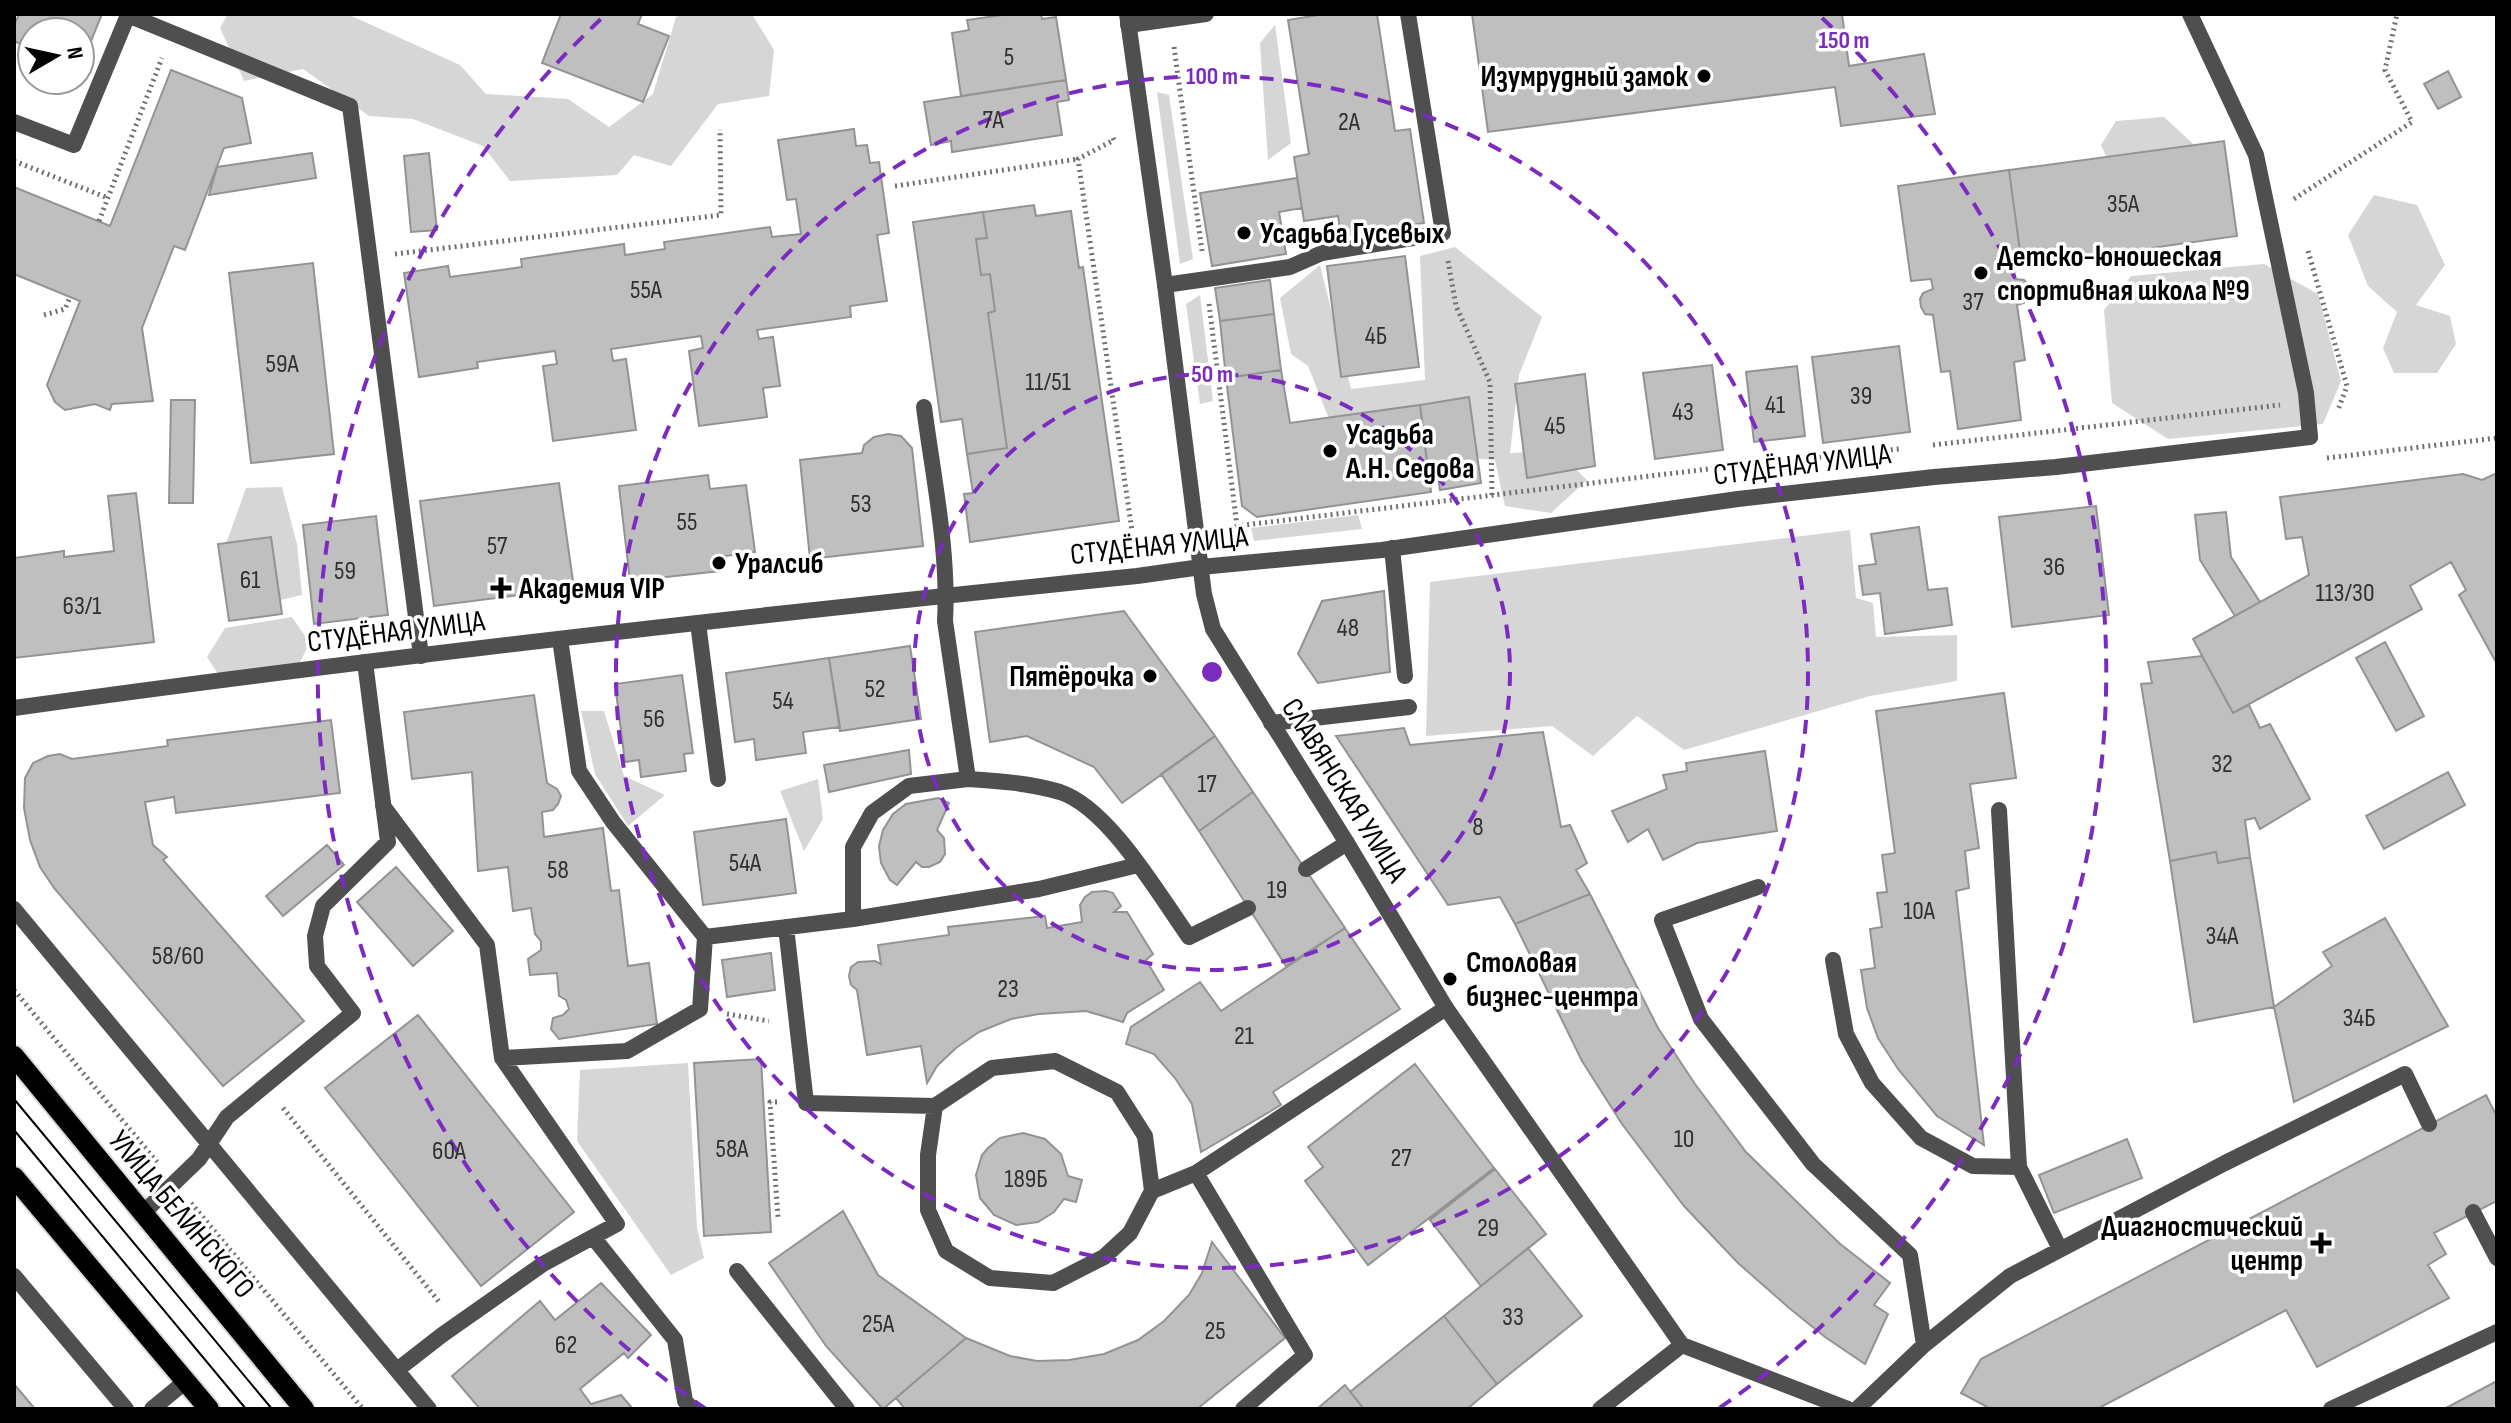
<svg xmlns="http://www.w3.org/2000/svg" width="2511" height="1423" viewBox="0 0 2511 1423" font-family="'Sofia Sans Condensed',sans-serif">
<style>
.green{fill:#d6d6d6}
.building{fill:#bfbfbf;stroke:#939393;stroke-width:2}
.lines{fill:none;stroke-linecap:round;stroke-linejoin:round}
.primary-casing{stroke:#dbdbdb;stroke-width:24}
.path{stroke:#717171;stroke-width:5;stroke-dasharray:2 4;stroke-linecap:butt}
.service{stroke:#4f4f4f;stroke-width:16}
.minor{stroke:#4f4f4f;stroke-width:16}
.primary{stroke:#000;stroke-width:20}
.tram{stroke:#000;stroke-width:2}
.ring{fill:none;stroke:#7b2cbf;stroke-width:4;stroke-dasharray:14 10}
.poi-dot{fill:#000;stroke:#fff;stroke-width:3}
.labels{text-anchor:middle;stroke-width:7;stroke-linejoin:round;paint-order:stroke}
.number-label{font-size:26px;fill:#303030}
.poi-label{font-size:30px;font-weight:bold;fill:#000;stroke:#fff;text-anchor:start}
.street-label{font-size:30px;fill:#000;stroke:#fff}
.centre{fill:#7b2cbf;stroke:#fff;stroke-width:4}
.ring-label{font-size:24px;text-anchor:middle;font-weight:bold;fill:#7b2cbf;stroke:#fff;stroke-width:7;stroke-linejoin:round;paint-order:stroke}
</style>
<rect width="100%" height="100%" fill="#fff"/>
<!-- green -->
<path class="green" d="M228,14H347L460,65L486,94L568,99L609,127L653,94L676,17L683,14H752L774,50L769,96L718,104L671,166L634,155L617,175L510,181L483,146L413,119L369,116L303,69L244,81L220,28Z
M1275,25L1291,143L1268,160L1260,43Z
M1157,92L1169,95L1193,259L1180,264Z
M2164,117L2202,152L2120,186L2101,145L2116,121Z
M2374,195L2417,205L2445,265L2416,305L2450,316L2456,344L2437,373H2394L2383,348L2397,312L2368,286L2348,235Z
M1455,247L1542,317L1519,375L1510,453L1556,450L1587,480L1551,513L1505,506L1495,460L1449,456L1333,429L1308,366L1291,354L1280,298L1320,265L1351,389L1425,380L1420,256Z
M2264,264L2318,294L2341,381L2323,424L2168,439L2112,403L2104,310L2131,276Z
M1200,295L1213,401L1200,404L1186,304Z
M282,487L297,544L302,595L259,605L222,555L246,488Z
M1358,515L1362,529L1254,541L1251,528Z
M1850,530L1856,598L1873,603L1876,637L1957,635V681L1870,696L1684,750L1637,716L1593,756L1552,726L1426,736L1430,582Z
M292,617L310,643L293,675L222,680L207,657L225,628Z
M581,711H604L624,776L665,795L628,826L595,774Z
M818,779L823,819L804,851L780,791Z
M688,1063L697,1227L704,1258L671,1275L577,1141L580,1070Z"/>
<!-- building -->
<path class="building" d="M19,14H102L80,68V32H32V49L14,41V26Z
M561,14H642L638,24L669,36L643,102L542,63Z
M1009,14H1041L1042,19L1056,17L1066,80L961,96L952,33L969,30L967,20Z
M1324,14H1377L1395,131L1410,129L1424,223L1341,236L1338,216L1304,221L1294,157L1309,154L1288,20Z
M1472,14H1842L1849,66L1924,54L1935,114L1841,126L1835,87L1488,132Z
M171,70L242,98L251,143L224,148L185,250L174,246L142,328L153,401L112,404L110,410L95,404L65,410L55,402L47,385L80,301L14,274V187L110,226Z
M2448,71L2461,97L2438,109L2424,84Z
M1066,80L1069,100L1057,102L1062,135L952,152L951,141L931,145L924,102Z
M854,129L856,146L867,145L870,163L879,162L889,233L877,235L887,301L850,306L851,317L757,330L759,339L773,337L780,386L763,388L767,417L699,426L689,351L703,348L701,336L611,349L613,361L626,359L636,430L553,441L543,366L557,364L555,351L477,362L478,368L419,377L404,273L448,266L450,277L522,267L521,259L624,244L625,255L665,249L664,242L770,227L772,237L801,234L796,199L787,200L778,140Z
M2224,141L2237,236L2022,266L2009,170Z
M312,153L316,178L209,195L217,167Z
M429,153L437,230L411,232L404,156Z
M2009,170L2022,266L2014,267L2015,279L2024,280L2030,286V295L2024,303L2017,305L2025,360L2014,362L2021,420L1958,429L1950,371L1941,372L1933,315L1925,314L1921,307L1920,299L1923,293L1933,289L1931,279L1911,281L1898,186Z
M1297,178L1302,208L1279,212L1286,254L1212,266L1200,193Z
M1034,205L1036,216L1071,211L1079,268L1083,267L1119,521L970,542L964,494L973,493L967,454L1007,448L988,313L995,311L990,274L981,275L976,239L987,238L983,212Z
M983,212L987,238L976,239L981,275L990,274L995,311L988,313L1007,448L967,454L962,419L941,422L913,222Z
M1405,256L1419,367L1341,377L1327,266Z
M313,263L334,454L251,463L229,273Z
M1270,280L1274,314L1220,321L1215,288Z
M1274,314L1281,370L1226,378L1220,321Z
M1899,346L1910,432L1823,443L1812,357Z
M1712,365L1723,450L1655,459L1643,373Z
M1797,366L1805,436L1754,442L1746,372Z
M1281,370L1290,423L1420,405L1431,492L1257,517L1242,506L1226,378Z
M1585,374L1595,466L1527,478L1515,384Z
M1469,397L1481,483L1440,490L1438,478L1429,479L1420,405Z
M171,400H195L193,503H169Z
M888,434L901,436L912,448L923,546L810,559L800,460L862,453L864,445L874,437Z
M2497,473V664L2459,595L2466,590L2451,562L2410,586L2422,609L2233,713L2193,639L2309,575L2302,537L2286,539L2280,497L2463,474L2482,480Z
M708,475L710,489L746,485L755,552L718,557L720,571L630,581L619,486Z
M559,483L574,588L434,606L420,501Z
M136,493L154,642L14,658V558L64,551V557L114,551L108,496Z
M2096,506L2109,615L2012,627L1999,517Z
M2226,512L2231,557L2260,602L2235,616L2200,560L2195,515Z
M376,516L388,615L314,624L303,525Z
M1919,527L1928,590L1947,588L1952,625L1885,634L1880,593L1863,595L1859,566L1876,564L1871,534Z
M271,537L282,614L229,621L218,544Z
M1384,591L1390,672L1318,683L1298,654L1322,601Z
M1124,611L1215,736L1122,803L1094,767L1027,736L990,742L975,632Z
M2385,642L2424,716L2396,731L2356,658Z
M910,646L921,719L840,731L829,658Z
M2202,656L2233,713L2249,705L2260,728L2270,724L2310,799L2260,829L2255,818L2245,820L2250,857L2218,863L2216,852L2170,861L2141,684L2152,683L2148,662Z
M829,658L840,727L803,732L806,753L756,760L754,739L735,742L726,673Z
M682,675L693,753L684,754L686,771L641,777L639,760L625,762L615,684Z
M2004,693L2016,778L1970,784L1979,848L1965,851L1969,888L1956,891L1984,1145L1937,1116L1898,1069L1878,1038L1867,1008L1861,970L1875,968L1870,929L1882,927L1877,893L1887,892L1882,855L1895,853L1876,711Z
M534,695L547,783L557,789L561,796L558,804L553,810L542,812L544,837L603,828L611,891L619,890L628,966L649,963L657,1024L559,1039L551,1029L553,1018L563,1015L569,1009L566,1000L559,996L557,973L530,975L528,959L541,950V941L535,934L531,908L513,911L508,867L478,871L472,772L412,779L404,712Z
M331,720L340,793L176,813L174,797L145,802L153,845L167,857L163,860L304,1021L223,1086L54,888L40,867L30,840L24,808L25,778L33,763L48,756L60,754L72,759L168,746L167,740Z
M1404,728L1410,745L1543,732L1561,827L1570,825L1587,863L1576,870L1590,894L1515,924L1500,897L1448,905L1336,736Z
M1215,736L1253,792L1199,831L1161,774Z
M909,750L911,774L829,792L824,765Z
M1765,751L1777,831L1697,843L1663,860L1648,829L1628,842L1612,811L1667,789L1663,775L1687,771L1686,763Z
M2448,772L2465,805L2384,849L2366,816Z
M1253,792L1345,928L1286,966L1199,831Z
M938,798L949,803L937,830L944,838L945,854L940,862L929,867H922L916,862L897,885L890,880L881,863L879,846L883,830L893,814L906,804Z
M786,819L796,893L703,905L694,832Z
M327,845L344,865L283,916L266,896Z
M2216,852L2218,863L2250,857L2274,1007L2194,1022L2170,861Z
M396,867L453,931L413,966L357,902Z
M1106,891L1113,893L1121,906L1114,912H1127L1153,954L1146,960L1164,990L1127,1013L1123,1022L1086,1011L1039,1014L1011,1019L979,1032L956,1048L937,1066L927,1083L921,1046L867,1055L857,990L851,985L849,976L851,967L858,962L875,961L881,964L878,945L949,935L948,927L1045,916L1047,928L1082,922L1080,905L1085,897L1092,892Z
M1590,894L1658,1028L1695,1084L1746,1152L1839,1243L1890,1283L1874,1305L1888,1314L1865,1364L1825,1337L1788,1307L1738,1263L1684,1206L1622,1124L1582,1061L1515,924Z
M2385,918L2448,1026L2294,1102L2274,1007L2332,966L2323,952Z
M1345,928L1400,1009L1273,1092L1281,1105L1201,1152L1192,1104L1175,1078L1154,1054L1126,1044L1131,1027L1200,982L1221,1011Z
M771,953L775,990L727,997L722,960Z
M418,1015L574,1212L481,1286L325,1088Z
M761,1059L771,1232L704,1236L694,1063Z
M1415,1064L1494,1168L1368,1265L1305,1181L1323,1167L1308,1147Z
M2486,1095L2495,1113L2497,1112V1201L2434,1233L2446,1254L2428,1265L2449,1298L2317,1367L2286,1310L2097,1409H1991L1961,1393L1981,1359Z
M1023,1133L1045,1139L1061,1154L1068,1176L1082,1180L1076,1202L1064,1199L1054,1212L1038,1222L1016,1225L994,1215L980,1198L976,1175L982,1155L988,1148L1000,1138Z
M2127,1139L2142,1178L2054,1213L2039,1175Z
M1495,1169L1546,1234L1481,1286L1430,1220Z
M843,1211L878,1275L966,1338L883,1409L826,1346L769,1263Z
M1212,1242L1285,1338L1197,1409H905L896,1398L966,1338L1010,1356L1037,1361L1069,1360L1104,1354L1138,1340L1164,1321L1189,1295L1202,1273Z
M1528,1248L1582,1316L1497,1384L1444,1316Z
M601,1283L651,1335L628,1358L624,1353L580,1389L591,1404L621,1395L633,1409H480L452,1376L540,1301L555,1320Z
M1444,1316L1497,1384L1467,1409H1364L1350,1392Z
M2497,1381V1409H2444Z
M14,1384L35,1409H14Z
M1345,1385L1364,1409H1317Z"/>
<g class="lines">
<defs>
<path id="primary" d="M14,1056L304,1409
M14,1177L209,1409"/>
</defs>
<!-- primary casing -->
<use href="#primary" class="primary-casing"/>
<!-- path -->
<path class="path" d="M1174,47L1202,251
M1113,138L1114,140L1078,159L1132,531
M14,161L108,198
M895,186L1078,159
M2294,199L2412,122L2385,70L2397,14
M99,221L162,58
M2308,251L2347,386L2338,410
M395,254L721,215L720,129
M1448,261L1456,306L1490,382L1492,495
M1209,304L1237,526L1733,466L1899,449
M44,315L65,309L70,297
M1933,445L2280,405
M2327,458L2497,438
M14,990L157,1162
M727,1014L769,1021
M777,1102H770L778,1217
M283,1108L440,1303
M191,1203L363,1409"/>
<!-- service -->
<path class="service" d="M2190,14L2256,155L2306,393L2310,437
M1128,25L1206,14
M14,122L74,145L128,15L350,106L421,656
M1165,285L1290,267L1322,253L1443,233L1408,14
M924,407C933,477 949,550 945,621L968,779C999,781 1030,783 1060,792C1109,808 1159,895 1189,937L1248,908
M1392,548L1405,676
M698,623L718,779
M1271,723L1409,707
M383,806L487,945L502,1058L617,1224L543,1264L442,1335L397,1370
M1999,810L2019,1167
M1306,869L1347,843
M1758,887L1662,920L1701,1019L1813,1164L1910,1255L1924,1345
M14,909L429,1409
M853,919V847L872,813L909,786L968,779
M786,927L806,1103L935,1106L992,1068L1055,1061L1117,1092L1145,1136L1152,1191L1196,1173L1446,1008
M705,937L853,919L1039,889L1138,865
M1833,960L1846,1034L1872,1083L1921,1138L1973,1166L2019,1167L2060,1249
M502,1058L627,1051L700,1009L705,937L613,822L579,771L560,639
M935,1106L928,1155V1210L946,1251L990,1278L1053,1283L1104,1257L1130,1233L1152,1191
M1196,1173L1305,1355L1243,1409
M2473,1212L2497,1258
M142,1214L199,1159L227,1117L353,1013L317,966L315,936L323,906L388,842L365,662
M593,1237L675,1340L685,1401L692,1409
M737,1271L847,1409
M14,1276L126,1409
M152,1409L186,1381
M1857,1409L1924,1345L2010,1276L2225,1163L2405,1074L2429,1124
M2331,1409L2497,1332"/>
<!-- minor -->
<path class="minor" d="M1127,14L1165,285L1204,594L1213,629L1347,843L1446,1008L1682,1345L1848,1409
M14,708C387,656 762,614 1137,576L1201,567L1382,550L1738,499L1934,477L2056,467L2310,437
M1600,1409L1682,1345"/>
<!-- primary -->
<use href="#primary" class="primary"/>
<!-- tram -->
<path class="tram" d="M14,1099L272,1409
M14,1130L246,1409"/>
</g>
<!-- distance rings -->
<g class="ring">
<circle cx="1212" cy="672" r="298"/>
<circle cx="1212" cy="672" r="596"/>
<path d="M706 1409A894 894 0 0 1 602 18M1822 18A894 894 0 0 1 1718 1409"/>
</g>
<!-- markers -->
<g class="poi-dot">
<circle cx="1704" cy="76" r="8"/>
<circle cx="1244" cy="233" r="8"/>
<circle cx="1981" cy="273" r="8"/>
<circle cx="1330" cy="451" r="8"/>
<circle cx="719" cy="563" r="8"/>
<path d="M497 576h8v8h8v8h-8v8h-8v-8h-8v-8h8z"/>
<circle cx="1150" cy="676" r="8"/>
<circle cx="1450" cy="979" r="8"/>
<path d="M2317 1231h8v8h8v8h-8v8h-8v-8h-8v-8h8z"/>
</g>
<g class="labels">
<!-- number labels -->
<g class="number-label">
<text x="1009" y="65">5</text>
<text x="993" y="128">7А</text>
<text x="1349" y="130">2А</text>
<text x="2123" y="212">35А</text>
<text x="646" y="298">55А</text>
<text x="1973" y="310">37</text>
<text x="1376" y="344">4Б</text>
<text x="282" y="372">59А</text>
<text x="1048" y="390">11/51</text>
<text x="1861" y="404">39</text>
<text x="1775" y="413">41</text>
<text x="1683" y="420">43</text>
<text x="1555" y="434">45</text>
<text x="861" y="512">53</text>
<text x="687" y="530">55</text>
<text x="497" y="554">57</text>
<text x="2054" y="575">36</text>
<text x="345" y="579">59</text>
<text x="250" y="588">61</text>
<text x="2345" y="601">113/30</text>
<text x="82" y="614">63/1</text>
<text x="1348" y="636">48</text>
<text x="875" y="697">52</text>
<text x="783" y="709">54</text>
<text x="654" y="727">56</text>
<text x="2222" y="772">32</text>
<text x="1207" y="792">17</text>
<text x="1478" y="835">8</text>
<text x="745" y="871">54А</text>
<text x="558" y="878">58</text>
<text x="1277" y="898">19</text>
<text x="1919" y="919">10А</text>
<text x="2222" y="944">34А</text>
<text x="178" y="964">58/60</text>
<text x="1008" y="997">23</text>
<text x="2359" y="1026">34Б</text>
<text x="1244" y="1044">21</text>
<text x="1684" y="1147">10</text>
<text x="732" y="1157">58А</text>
<text x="449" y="1159">60А</text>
<text x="1401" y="1166">27</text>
<text x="1026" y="1187">189Б</text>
<text x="1488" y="1236">29</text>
<text x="1513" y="1325">33</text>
<text x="878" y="1332">25А</text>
<text x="1215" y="1339">25</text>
<text x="566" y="1353">62</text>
</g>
<!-- poi labels -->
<g class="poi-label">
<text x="1688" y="86" text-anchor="end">Изумрудный замок</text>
<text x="1260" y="243">Усадьба Гусевых</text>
<text x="1997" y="266">Детско-юношеская<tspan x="1997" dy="34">спортивная школа №9</tspan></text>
<text x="1346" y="444">Усадьба<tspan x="1346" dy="34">А.Н. Седова</tspan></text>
<text x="735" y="573">Уралсиб</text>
<text x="519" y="598">Академия VIP</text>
<text x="1134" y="686" text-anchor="end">Пятёрочка</text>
<text x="1466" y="972">Столовая<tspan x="1466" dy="34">бизнес-центра</tspan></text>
<text x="2303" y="1236" text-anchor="end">Диагностический<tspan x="2303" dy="34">центр</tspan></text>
</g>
<!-- street labels -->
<g class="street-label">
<text transform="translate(1802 464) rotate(-7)" y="10">СТУДЁНАЯ УЛИЦА</text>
<text transform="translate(1159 545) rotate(-6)" y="10">СТУДЁНАЯ УЛИЦА</text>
<text transform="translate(396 631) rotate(-7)" y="10">СТУДЁНАЯ УЛИЦА</text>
<text transform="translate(1345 790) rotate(58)" y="10">СЛАВЯНСКАЯ УЛИЦА</text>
<text transform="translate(182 1214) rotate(50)" y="10">УЛИЦА БЕЛИНСКОГО</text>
</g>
</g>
<circle cx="1212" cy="672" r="12" class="centre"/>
<g class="ring-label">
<text x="1844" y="48">150 m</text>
<text x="1212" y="84">100 m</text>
<text x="1212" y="382">50 m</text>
</g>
<!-- border -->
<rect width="2511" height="1423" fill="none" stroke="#000000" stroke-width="32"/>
<!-- north arrow -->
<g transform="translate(56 56) rotate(81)"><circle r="38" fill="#ffffff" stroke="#999999" stroke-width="2"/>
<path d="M0-6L14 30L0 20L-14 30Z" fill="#000000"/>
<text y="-12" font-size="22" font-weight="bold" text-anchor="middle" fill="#000000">N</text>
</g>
</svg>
